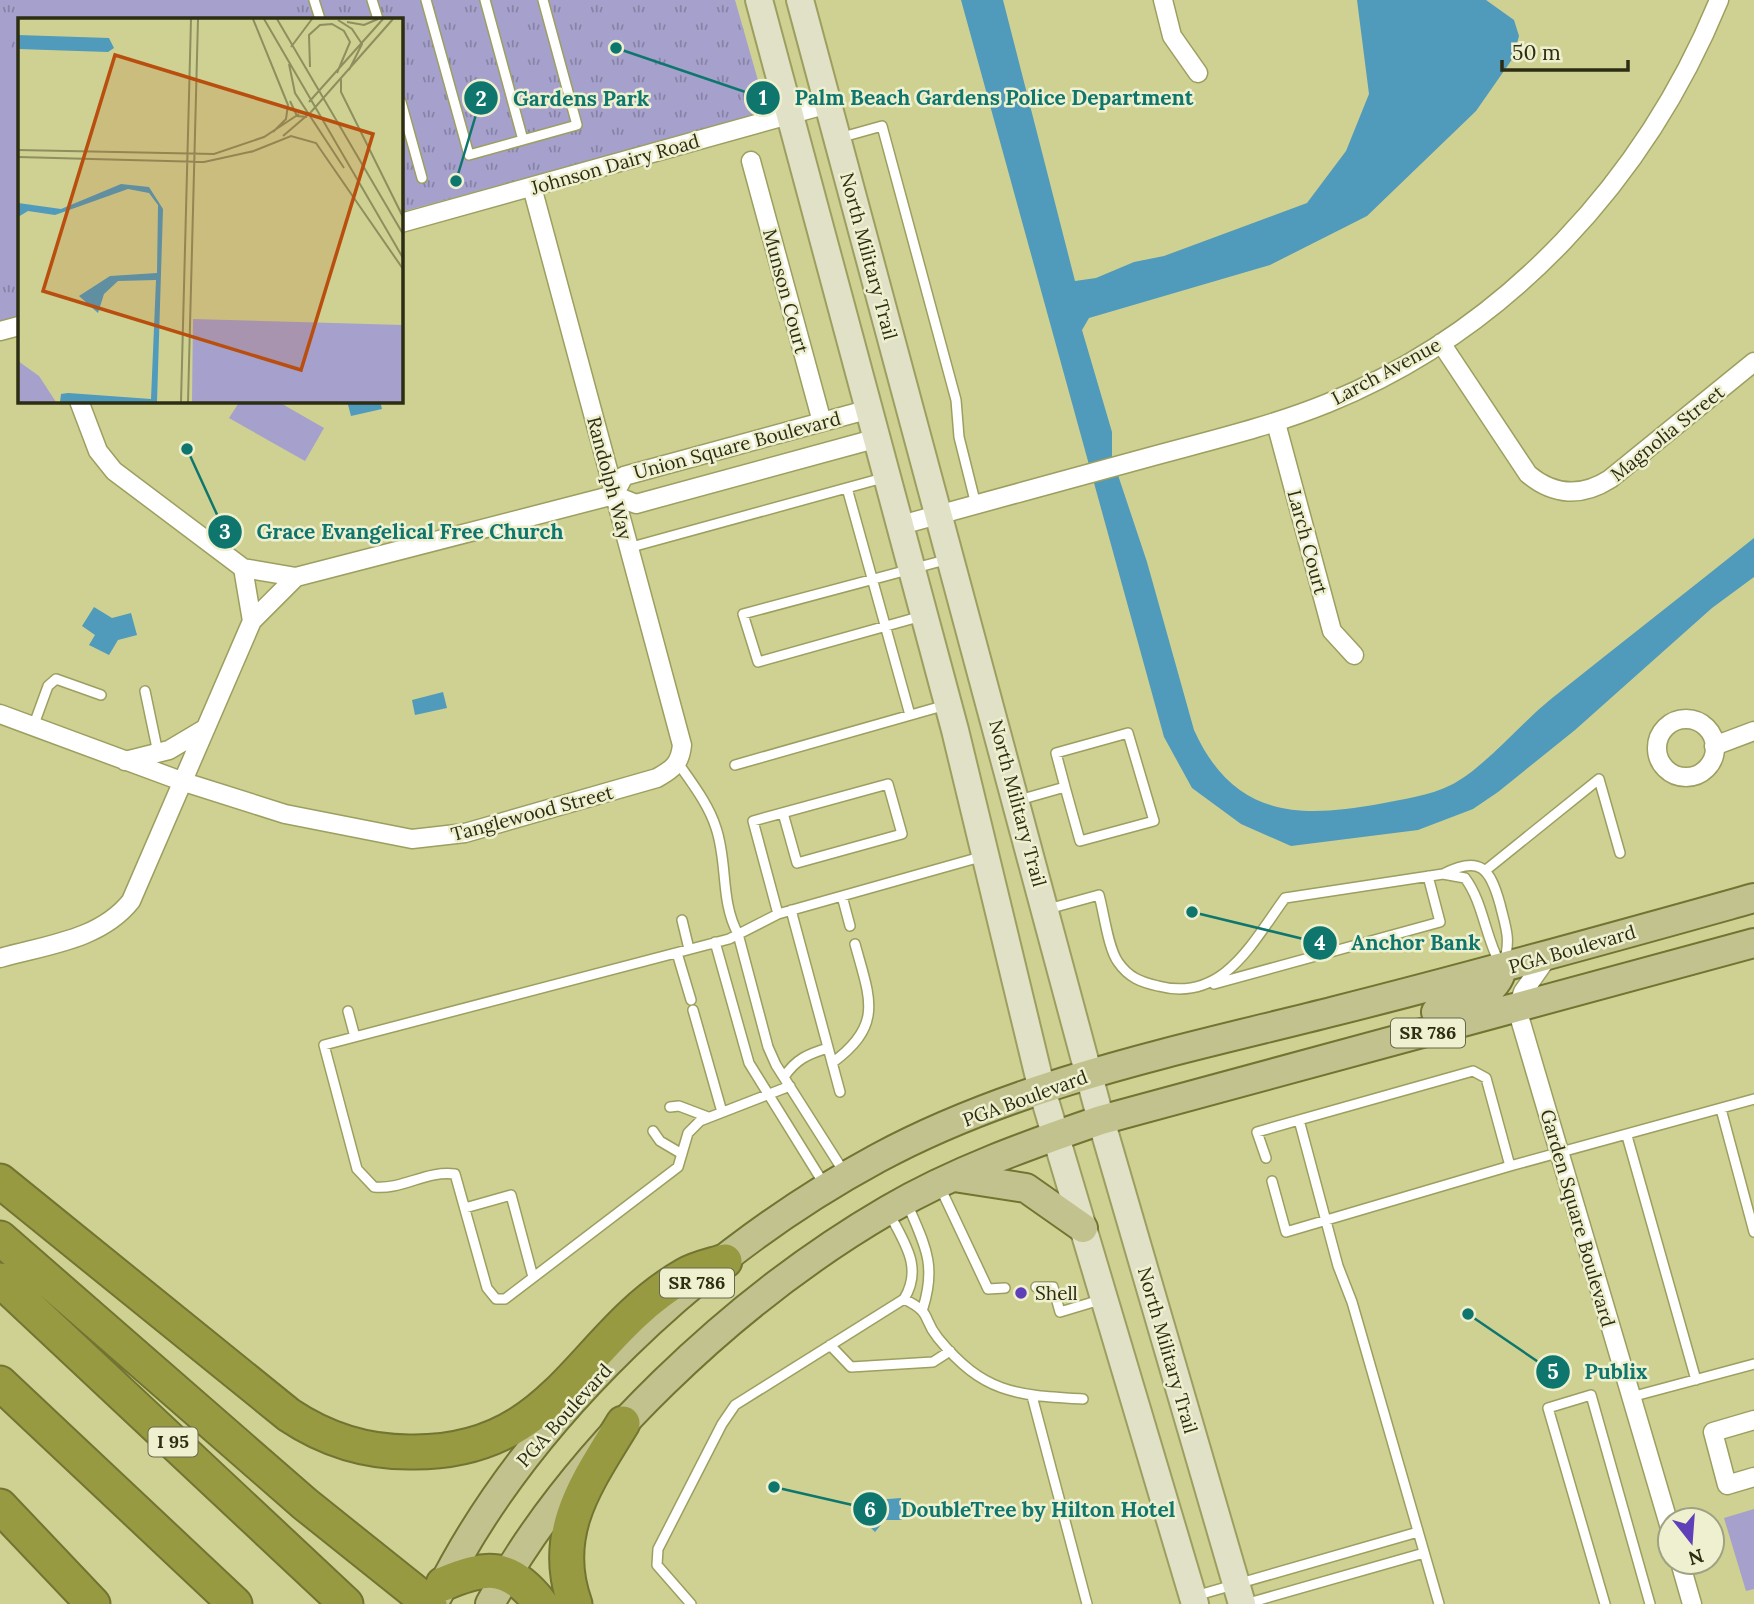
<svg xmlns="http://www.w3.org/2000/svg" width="1754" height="1604" viewBox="0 0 1754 1604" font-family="Lora,serif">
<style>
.park{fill:url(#park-tufts)}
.garden{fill:#a5a0cc}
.water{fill:#509abc}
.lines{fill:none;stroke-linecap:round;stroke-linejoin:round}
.lane-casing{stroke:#9d9f60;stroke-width:12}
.street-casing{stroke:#9d9f60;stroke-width:21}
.secondary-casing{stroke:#9d9f60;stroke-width:30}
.primary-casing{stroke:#727431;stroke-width:32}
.highway-casing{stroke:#727431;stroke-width:37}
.lane{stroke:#fff;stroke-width:9}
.street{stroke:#fff;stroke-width:18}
.secondary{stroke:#e0e1c6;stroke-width:26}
.primary{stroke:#c1c28e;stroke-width:28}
.highway{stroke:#989a42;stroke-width:33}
.poi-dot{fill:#6040b8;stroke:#eef0cf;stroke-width:2.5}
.labels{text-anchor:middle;stroke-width:5;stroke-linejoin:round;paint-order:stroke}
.shield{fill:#eef0cf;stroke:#66684b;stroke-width:2}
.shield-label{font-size:18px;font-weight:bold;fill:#2c2d12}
.street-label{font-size:19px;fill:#2c2d12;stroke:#eef0cf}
.poi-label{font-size:19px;fill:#2c2d12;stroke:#eef0cf;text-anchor:start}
.inset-road{fill:none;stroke:#8d8f5e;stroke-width:2}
.view{fill:#b94e0e;fill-opacity:0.15;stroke:#b94e0e;stroke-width:3.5}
.inset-edge{fill:none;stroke:#2c2d12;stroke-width:3.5}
.leader{fill:none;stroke:#0f766e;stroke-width:2.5}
.callout-dot{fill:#0f766e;stroke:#eef0cf;stroke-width:2.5}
.mark-label{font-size:21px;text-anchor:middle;font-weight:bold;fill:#fff}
.callout-label{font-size:21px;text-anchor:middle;font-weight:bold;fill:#0f766e;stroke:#eef0cf;stroke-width:5;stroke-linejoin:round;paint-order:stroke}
</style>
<defs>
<pattern id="park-tufts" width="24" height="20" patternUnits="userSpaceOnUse" patternTransform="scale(1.75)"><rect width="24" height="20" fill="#a5a0cc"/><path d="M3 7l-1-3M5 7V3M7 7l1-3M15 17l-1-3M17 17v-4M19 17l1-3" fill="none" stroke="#8783a4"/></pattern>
</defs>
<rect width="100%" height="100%" fill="#ced191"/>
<!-- park -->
<path class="park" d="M0,0H735L767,112L401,212V19H19V316L0,321Z"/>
<!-- garden -->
<path class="garden" d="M66,0H290V19H34L40,6Z
M0,22L6,27L19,73V275L0,276Z
M240,401H277L324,428L305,461L229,418Z
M1754,1509V1589L1746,1591L1724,1518Z"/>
<!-- water -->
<path class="water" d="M961,0H1003L1075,281L1096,278L1134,262L1164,256L1307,203L1346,151L1369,94L1357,0H1486L1514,20L1519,36L1513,58L1476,111L1367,216L1270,265L1089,318L1082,330L1112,432V457L1147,562L1194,730C1233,816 1296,819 1379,804C1403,799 1429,796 1451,785C1483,769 1521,723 1551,699C1618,645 1687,592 1754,538V577L1712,608L1575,730L1498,792L1473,809L1418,830L1291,846L1241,824L1192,788L1164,737Z
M347,401H380L382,409L351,416Z
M94,607L112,618L131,613L137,635L118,640L109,655L89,645L95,635L82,626Z
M443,692L447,708L415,715L412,700Z
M901,1498L902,1520H885L875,1532L860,1517L876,1500Z"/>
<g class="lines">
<defs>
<path id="lane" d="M314,0L320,19
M372,0L378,19
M426,0L469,155L577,125L543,0
M485,0L523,140
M401,102L422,178
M839,138L882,126L956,400L959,437L976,505
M847,488L910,715
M628,548L883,478
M922,616L758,662L743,614L949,559
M145,691L158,753
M33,727L48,686L56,679L101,695
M678,763C692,783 709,805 716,828C728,863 720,901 738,934L768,1047L776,1065L844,1172
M735,765L946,705
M1019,800L1065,787L1080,841L1154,821L1128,733L1056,753L1065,787
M1486,870L1599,779L1620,853
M1443,874C1480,855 1490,868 1500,904C1506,929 1511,938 1504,963
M842,896L850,926
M1048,909L1099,895C1104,913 1108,948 1118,962C1129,978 1141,982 1158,986C1223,1003 1252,943 1285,898L1443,874L1465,878C1483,902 1485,936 1500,964
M791,910L840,1092
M778,914L753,821L888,784L902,834L797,863L783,813
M682,920L689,949
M715,942L749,1063L824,1184
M677,953L691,1000
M1214,984L1440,922L1428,876
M693,1010L722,1112
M348,1011L355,1037
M832,1063C884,1025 870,999 855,944
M784,1077C796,1059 808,1054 828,1048
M790,1086L700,1121L688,1133L678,1167L505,1299H496L487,1288L455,1174C427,1170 402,1190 374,1187L357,1169L324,1045L729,939L778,914L984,856
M670,1107L679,1106L708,1117
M1721,1109L1754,1232
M653,1131L660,1141L682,1154
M1627,1136L1696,1380
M1266,1158L1257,1132L1299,1120
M1272,1181L1286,1232L1510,1166L1754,1099
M939,1185L988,1289L1005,1288
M907,1203C924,1244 937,1263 923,1308
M465,1208L511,1195L533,1277
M1036,1287H1053L1060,1312L1100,1300
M904,1299C934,1314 921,1317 938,1338C984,1394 1016,1395 1083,1399
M830,1345L851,1367L933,1362L950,1351
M1032,1396L1087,1604
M1631,1397L1754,1364
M1195,1596L1418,1532
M691,1604L657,1565L658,1549L722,1424L735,1405L904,1299C923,1268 905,1244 890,1215
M1245,1604L1424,1553
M1439,1604L1352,1302L1338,1266L1299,1120L1473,1071L1486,1078L1510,1166
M1605,1604L1548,1408L1591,1395L1650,1604"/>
<path id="street" d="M1163,0L1172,36L1198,73
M751,161L822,422
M401,223L828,104
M0,331L19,326
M1441,343L1528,474C1554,496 1582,497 1610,479L1754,362
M79,401L98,451L114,471L243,568L252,621
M1276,423L1332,631L1354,655
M614,495L624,476L870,409
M901,525C983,503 1064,480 1146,458C1208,441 1269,427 1328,403C1509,329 1646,178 1719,0
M243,568L296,577
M0,714L184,782L285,814L412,839L465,833L657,778C673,769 680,764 682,745L532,187
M1657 748a29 29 0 1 1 58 0a29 29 0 1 1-58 0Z
M1714,746L1754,731
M125,761L169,750L206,728
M1549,955L1523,992L1517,1009L1670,1528
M0,958C46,945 100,940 131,901L252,621L296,577L614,495L636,504L878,438
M1754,1420L1713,1432L1727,1485L1754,1477
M1680,1562L1692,1604"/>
<path id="secondary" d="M759,0L955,730L1042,1090L1195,1604
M800,0L1101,1120L1242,1604"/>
<path id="primary" d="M1436,1012C1460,1005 1497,997 1502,968
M954,1177L1026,1188L1083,1228
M438,1595C526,1417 704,1252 878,1158C1019,1082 1181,1050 1335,1011C1475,976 1614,937 1754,898
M490,1604C574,1450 737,1298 888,1210C955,1171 1028,1145 1101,1120L1754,943"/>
<path id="highway" d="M0,1181L289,1415C325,1439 365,1452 409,1452C558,1455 578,1337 685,1275C697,1268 713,1265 725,1261
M0,1238L305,1504L430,1604
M0,1280L346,1604
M0,1383L235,1604
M0,1506L93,1604
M443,1584C487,1565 510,1564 541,1604
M575,1604C549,1532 588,1481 623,1423"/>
</defs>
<!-- lane casing -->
<use href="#lane" class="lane-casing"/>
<!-- street casing -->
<use href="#street" class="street-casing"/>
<!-- secondary casing -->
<use href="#secondary" class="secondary-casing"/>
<!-- primary casing -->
<use href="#primary" class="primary-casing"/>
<!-- highway casing -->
<use href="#highway" class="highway-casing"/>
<!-- lane -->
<use href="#lane" class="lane"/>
<!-- street -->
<use href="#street" class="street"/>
<!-- secondary -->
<use href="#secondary" class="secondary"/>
<!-- primary -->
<use href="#primary" class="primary"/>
<!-- highway -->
<use href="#highway" class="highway"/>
</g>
<!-- markers -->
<circle class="poi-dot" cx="1021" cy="1293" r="7"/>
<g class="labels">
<!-- shield labels -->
<g class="shield">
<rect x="1391" y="1018.5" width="74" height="29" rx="5"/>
<rect x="660" y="1268.5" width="74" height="29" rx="5"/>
<rect x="148.5" y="1427.5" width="49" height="29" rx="5"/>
</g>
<g class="shield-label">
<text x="1428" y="1039">SR 786</text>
<text x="697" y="1289">SR 786</text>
<text x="173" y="1448">I 95</text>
</g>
<!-- street labels -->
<g class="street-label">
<text transform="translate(615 164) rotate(-16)" y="7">Johnson Dairy Road</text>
<text transform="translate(869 256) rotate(75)" y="7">North Military Trail</text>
<text transform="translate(786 291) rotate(75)" y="7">Munson Court</text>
<text transform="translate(1386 371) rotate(-28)" y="7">Larch Avenue</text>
<text transform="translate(1667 433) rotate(-39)" y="7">Magnolia Street</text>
<text transform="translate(737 445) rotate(-15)" y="7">Union Square Boulevard</text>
<text transform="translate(610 478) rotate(75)" y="7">Randolph Way</text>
<text transform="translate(1308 542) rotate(75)" y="7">Larch Court</text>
<text transform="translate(1018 803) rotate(75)" y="7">North Military Trail</text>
<text transform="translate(532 813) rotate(-15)" y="7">Tanglewood Street</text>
<text transform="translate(1572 949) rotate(-16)" y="7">PGA Boulevard</text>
<text transform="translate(1025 1098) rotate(-20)" y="7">PGA Boulevard</text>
<text transform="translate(1578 1218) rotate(74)" y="7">Garden Square Boulevard</text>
<text transform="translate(1168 1350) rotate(74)" y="7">North Military Trail</text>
<text transform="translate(564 1415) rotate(-48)" y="7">PGA Boulevard</text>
</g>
<!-- poi labels -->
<g class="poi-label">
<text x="1035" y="1300">Shell</text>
</g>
</g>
<!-- overview -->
<g transform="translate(18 18)">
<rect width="385" height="385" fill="#ced191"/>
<path d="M0,343L21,358L38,384H0Z" fill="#a5a0cc"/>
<path d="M175,301L385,307V384H174Z" fill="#a5a0cc"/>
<path d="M277,310V349L240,345L253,317ZM287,310L313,321L322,347L285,349ZM340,316L369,318L379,325L380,356L336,355ZM252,354H275L277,376L258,377L251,370ZM286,355H310V371L299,381L283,378ZM345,373L378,374L379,384H344Z" fill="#a5a0cc"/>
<path d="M0,17L91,20L96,30L90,34L0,31ZM103,166L131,169L145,191L139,384H42L43,376L50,375L133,381L138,262L100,263L86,276L80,295L61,278L92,258L139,255L140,187L131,175L110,171L37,197L10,193L0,199V185L43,191Z" fill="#509abc"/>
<path class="inset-road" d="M235,1L270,87L268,101L255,114M246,1L385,240M259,1L385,216M320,2L334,11L344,26L331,52M329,4L346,7L360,1M273,29L294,1M271,46L277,75L326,150M292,49L291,17L302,7L314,6L326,13L332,24L319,55M323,61V74L385,199M272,83L279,98L289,99M291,84L365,1M265,118L293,94L375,1M0,132L196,136L246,119L281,96M233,134L273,118L298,125L385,251M0,139L186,144L236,133M163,384L173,1M170,384L180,1"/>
<path class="view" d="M97,37L355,116L283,352L25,273Z"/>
<rect width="385" height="385" class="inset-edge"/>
</g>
<!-- callouts -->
<path class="leader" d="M616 48L763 98M456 181L481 98M187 449L225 532M1192 912L1320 943M1468 1314L1553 1372M774 1487L870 1509"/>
<g class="callout-dot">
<circle cx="616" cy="48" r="7"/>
<circle cx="456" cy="181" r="7"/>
<circle cx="187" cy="449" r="7"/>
<circle cx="1192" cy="912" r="7"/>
<circle cx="1468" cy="1314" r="7"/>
<circle cx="774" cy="1487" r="7"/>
<circle cx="763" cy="98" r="18"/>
<circle cx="481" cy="98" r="18"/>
<circle cx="225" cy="532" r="18"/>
<circle cx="1320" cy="943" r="18"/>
<circle cx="1553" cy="1372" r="18"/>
<circle cx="870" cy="1509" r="18"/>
</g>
<g class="mark-label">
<text x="763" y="105">1</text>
<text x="481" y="106">2</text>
<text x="225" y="539">3</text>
<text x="1320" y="950">4</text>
<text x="1553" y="1379">5</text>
<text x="870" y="1517">6</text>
</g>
<g class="callout-label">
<text x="994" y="105">Palm Beach Gardens Police Department</text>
<text x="581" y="106">Gardens Park</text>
<text x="410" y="539">Grace Evangelical Free Church</text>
<text x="1416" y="950">Anchor Bank</text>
<text x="1616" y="1379">Publix</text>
<text x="1038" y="1517">DoubleTree by Hilton Hotel</text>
</g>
<!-- north arrow -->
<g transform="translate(1691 1541) rotate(163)"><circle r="33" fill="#eef0cf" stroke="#a0a283" stroke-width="2"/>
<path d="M0-5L12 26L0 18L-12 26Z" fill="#6040b8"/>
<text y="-10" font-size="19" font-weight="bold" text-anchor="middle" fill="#2c2d12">N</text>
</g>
<!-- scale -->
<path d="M1502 60v10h126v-10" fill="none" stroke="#2c2d12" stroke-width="3.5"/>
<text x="1512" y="60" font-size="21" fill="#2c2d12" stroke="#eef0cf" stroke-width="5" paint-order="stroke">50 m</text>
</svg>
